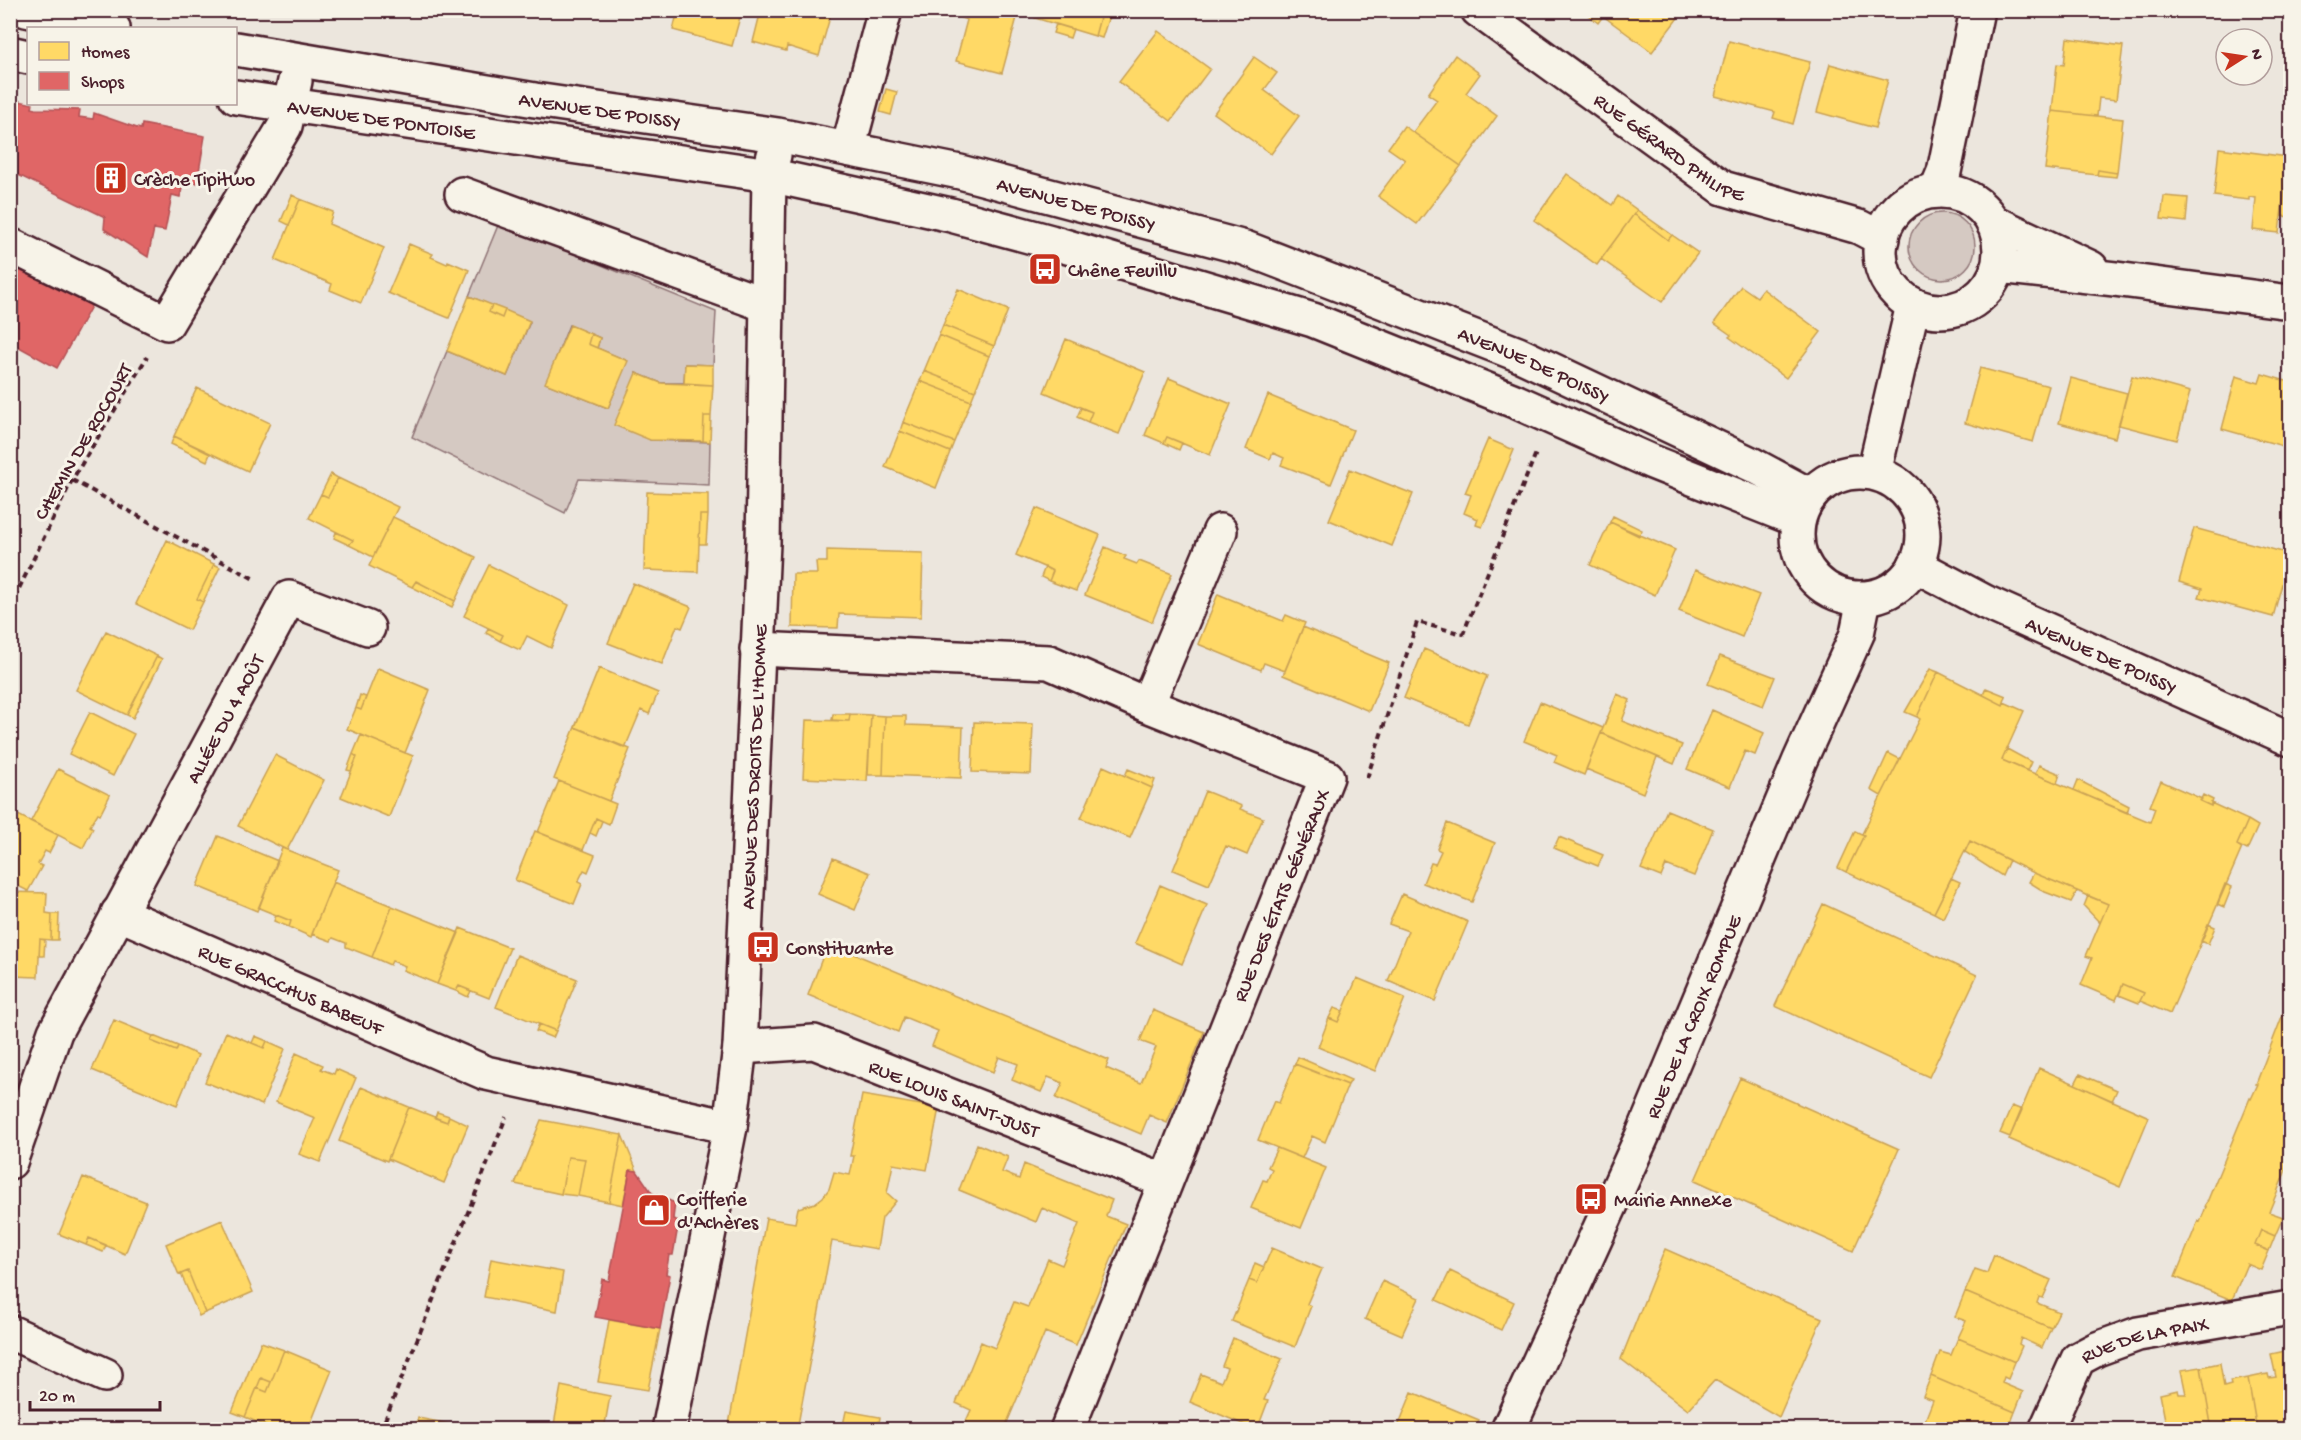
<svg xmlns="http://www.w3.org/2000/svg" width="2301" height="1440" viewBox="0 0 2301 1440" font-family="'Gochi Hand',sans-serif">
<style>
.green{fill:#d5c9c2;stroke:#907476;stroke-width:1.5;fill-rule:evenodd}
.homes{fill:#ffd966;stroke:#c9a154;stroke-width:1.5}
.shops{fill:#e06666;stroke:#b35154;stroke-width:1.5}
.lines{fill:none;stroke-linecap:round;stroke-linejoin:round}
.minor-casing{stroke:#4a1f2b;stroke-width:38}
.path{stroke:#4a1f2b;stroke-width:4;stroke-dasharray:6 4.5;stroke-linecap:butt}
.minor{stroke:#f7f3e8;stroke-width:33}
.labels{text-anchor:middle;stroke-width:6;stroke-linejoin:round;paint-order:stroke}
.street-label{font-size:20px;fill:#4a1f2b;stroke:#f7f3e8}
.poi-label{font-size:20px;fill:#4a1f2b;stroke:#f7f3e8;text-anchor:start}
</style>
<rect width="100%" height="100%" fill="#ece6dd"/>
<filter id="ink" filterUnits="userSpaceOnUse"><feTurbulence type="fractalNoise" baseFrequency=".0167" numOctaves="2"/><feDisplacementMap in="SourceGraphic" scale="12" xChannelSelector="R" yChannelSelector="G"/><feConvolveMatrix kernelMatrix="1 2 1 2 8 2 1 2 1" color-interpolation-filters="sRGB"/></filter>
<g filter="url(#ink)">
<!-- green -->
<path class="green" d="M1909 246a33 33 0 1 1 66 0a33 33 0 1 1-66 0Z
M499,223L716,312L713,365L685,364L684,383H661L636,373L650,440L710,442L709,485L579,479L565,513L412,437L447,351L507,376L530,322L469,296ZM569,325L600,338L597,348L627,361L608,408L546,383Z"/>
<!-- homes -->
<path class="homes" d="M678,10H742L732,46L673,30Z
M761,10H832L819,56L787,46L786,51L753,42Z
M963,10H1019L1002,73L956,61L967,20L961,18Z
M1037,10H1102L1095,36L1035,18Z
M1102,10H1111L1102,38L1095,36Z
M1582,10H1684L1652,52L1603,16L1598,23Z
M1056,24L1073,29L1070,38L1053,33Z
M1158,31L1210,69L1171,121L1119,82Z
M2067,38L2123,46L2116,100L2099,98L2097,116L2052,111L2057,64L2064,65Z
M1729,41L1810,62L1793,124L1773,118L1775,112L1715,96Z
M1455,55L1480,74L1466,93L1497,116L1461,166L1413,132L1437,100L1428,94Z
M1254,57L1277,73L1264,90L1299,116L1271,154L1214,113Z
M1830,64L1888,80L1875,128L1817,112Z
M886,89L897,92L891,115L880,112Z
M2052,111L2123,119L2117,173L2098,170L2097,175L2045,169Z
M1404,126L1461,166L1417,224L1378,196L1405,160L1388,148Z
M2290,139V217L2282,216Z
M2219,148L2288,157L2279,233L2253,230L2256,198L2249,197V200L2214,196Z
M2098,170L2117,173L2116,177L2097,175Z
M1567,174L1612,205L1618,196L1637,210L1597,265L1534,220Z
M292,195L300,199L289,225L281,221Z
M2164,196L2188,198L2186,222L2161,219Z
M300,199L333,212L329,224L384,248L361,303L330,290L332,284L275,260Z
M1637,210L1672,235L1668,240L1634,214Z
M1634,214L1668,240L1672,235L1698,253L1662,302L1601,259Z
M409,244L433,254L431,257L447,264L448,261L469,270L449,318L388,293Z
M1741,286L1757,297L1763,289L1821,332L1786,378L1729,337L1731,335L1714,323Z
M958,289L1008,310L994,346L943,325Z
M469,296L492,305L489,312L502,318L505,310L530,321L507,376L447,351Z
M492,305L505,310L502,318L489,312Z
M570,325L591,334L588,344L628,361L608,408L545,383Z
M943,325L994,346L989,356L939,335Z
M591,334L600,338L597,348L588,344Z
M939,335L989,356L975,391L924,371Z
M1066,339L1145,372L1119,434L1088,422L1092,412L1044,392Z
M685,364L713,365V385L684,383Z
M1980,368L2049,386L2033,442L1965,423Z
M924,371L975,391L971,401L920,381Z
M636,373L661,383L713,385L711,416H704L703,441L650,440L614,425Z
M2262,374L2290,382V448L2222,429L2236,376L2259,383Z
M2132,376L2190,392L2177,440L2119,425Z
M1169,378L1231,404L1210,455L1167,437L1164,443L1145,435Z
M2071,378L2127,393L2115,438L2059,423Z
M920,381L971,401L954,442L903,422Z
M197,388L270,423L248,471L174,436Z
M1268,395L1353,430L1331,484L1281,465L1284,458L1273,453L1270,459L1246,449Z
M1081,408L1092,412L1088,422L1077,417Z
M704,416H711L710,442L703,441Z
M903,422L954,442L950,452L900,431Z
M900,431L950,452L936,488L885,467Z
M174,436L210,454L207,461L171,444Z
M1167,437L1182,443L1179,450L1164,443Z
M1488,439L1514,450L1482,527L1476,525L1478,519L1464,513L1471,495L1465,493Z
M1350,469L1413,494L1392,546L1329,520Z
M331,474L338,478L328,497L321,494Z
M338,478L398,507L373,557L349,545L353,540L309,518L321,494L328,497Z
M647,492L708,494V515H700L698,572L644,570Z
M1036,508L1100,535L1076,591L1049,581L1053,571L1016,555Z
M700,515H708L706,544H699Z
M1613,516L1642,530L1639,536L1610,522Z
M393,517L476,557L455,601L416,581L412,587L369,566Z
M1610,522L1675,550L1655,595L1590,565Z
M2194,528L2290,554L2273,617L2199,597L2202,589L2179,582Z
M336,532L353,540L349,545L334,538Z
M167,540L214,564L197,599L203,602L189,630L136,604Z
M1105,547L1126,556L1124,559L1137,564L1139,561L1172,574L1152,622L1085,595Z
M827,550L923,553L921,617L839,614L838,628L792,627L793,574H817L816,562H827Z
M214,564L220,567L203,602L197,599Z
M489,565L569,605L551,648L527,636L520,650L500,641L503,635L464,616Z
M1045,567L1053,571L1049,581L1041,577Z
M1695,570L1759,595L1742,637L1679,611Z
M416,581L455,601L452,607L412,587Z
M633,583L691,607L682,628L677,626L662,664L608,643Z
M1218,594L1283,621L1286,615L1305,623L1285,671L1264,663L1261,670L1198,644Z
M1303,627L1389,663L1369,711L1283,675Z
M488,628L503,635L500,641L486,633Z
M106,631L157,656L127,715L76,690Z
M1424,649L1487,676L1468,724L1404,698Z
M157,656L162,659L133,718L127,715Z
M1720,656L1775,677L1763,706L1708,684Z
M378,668L430,690L405,753L347,729L356,708L361,710Z
M599,668L658,693L649,714L641,710L625,748L575,727Z
M1930,669L1938,672L1917,717L1905,712Z
M1938,672L2003,705L2004,702L2024,711L2002,760L2150,822L2155,808L2150,806L2161,781L2202,799L2200,801L2211,806V803L2248,820L2237,845L2242,848L2170,1014L2140,1001L2144,993L2123,984L2116,1000L2081,985L2092,958L2086,956L2108,904L2034,873L1970,841L1934,913L1846,872L1864,835L1862,834L1920,719L1917,717Z
M1986,688L2006,696L2003,705L1983,695Z
M1617,694L1630,700L1622,721L1682,745L1674,764L1601,733Z
M360,695L366,697L361,710L356,708Z
M1540,702L1603,728L1584,775L1554,762L1557,755L1524,741Z
M1712,710L1764,733L1755,755L1745,751L1730,787L1687,769Z
M90,712L134,734L113,776L69,754Z
M833,714H850L849,721L832,720Z
M850,714L871,715L867,781L803,778L806,720L849,721Z
M871,715L885,716L883,775H868Z
M885,716H906V725L963,727L961,778L883,775Z
M974,722L1033,724L1031,774L972,772Z
M575,727L630,749L609,801L554,779Z
M1601,733L1657,757L1643,793L1586,769Z
M361,735L413,756L389,817L341,797L357,757L353,754Z
M2007,749L2031,762L2027,771L2002,760Z
M1888,753L1900,759L1881,796L1871,790Z
M353,754L357,757L351,771L347,770Z
M275,755L324,780L287,850L238,826Z
M2039,765L2060,774L2057,783L2035,774Z
M1103,766L1152,788L1130,838L1081,818Z
M58,769L110,795L100,815L98,813L90,826L93,828L83,848L31,821Z
M1128,769L1155,780L1152,788L1125,776Z
M2078,780L2129,806L2127,813L2074,790Z
M559,781L616,804L609,824L596,818L583,850L538,832Z
M1205,791L1242,806L1240,809L1263,818L1247,855L1226,846L1209,885L1173,870Z
M2203,795L2213,800L2211,806L2200,801Z
M1667,810L1713,829L1694,876L1666,865L1661,877L1641,869Z
M10,811L58,835L49,853L45,851L38,864L42,866L28,891L10,882Z
M596,818L602,821L596,836L590,833Z
M2248,820L2258,826L2247,850L2237,845Z
M1447,823L1495,843L1472,902L1423,883L1431,863L1435,864L1441,851L1437,849Z
M535,831L595,855L588,872L584,870L578,882L582,884L574,904L515,880Z
M1855,831L1864,835L1846,872L1838,868Z
M218,836L278,861L257,911L197,886Z
M1559,837L1603,855L1598,866L1554,848Z
M1970,841L2009,860L2002,876L1965,852Z
M282,848L338,870L311,937L289,927L291,921L259,908Z
M833,858L870,873L855,910L818,894Z
M2034,873L2077,891L2071,902L2045,892L2029,882Z
M1951,878L1960,882L1943,918L1934,913Z
M333,882L392,906L372,957L346,947V943L333,938L331,941L312,934Z
M2225,884L2232,887L2224,907L2217,904Z
M1160,885L1207,905L1182,964L1135,943Z
M10,892L47,893L46,913L52,914L51,940L40,939L38,977L10,976Z
M1402,894L1468,922L1435,1001L1388,981L1408,931L1389,924Z
M2088,896L2108,904L2100,923L2084,906Z
M1823,904L1977,975L1929,1077L1775,1006Z
M392,906L459,933L437,984L403,970L405,966L392,961L390,965L372,957Z
M52,914H59L58,940H51Z
M276,915L291,921L289,927L274,921Z
M2208,924L2215,927L2208,944L2201,941Z
M460,928L510,948L489,998L459,986L456,991L437,984Z
M40,939L45,940L44,956H39Z
M828,943L1109,1060L1106,1068L1141,1083L1156,1047L1140,1041L1153,1010L1204,1032L1167,1123L1149,1115L1141,1134L1056,1098L1063,1083L1048,1077L1041,1092L1012,1080L1018,1064L999,1057L993,1072L932,1046L938,1031L904,1017L898,1032L808,995Z
M517,955L577,979L556,1031L496,1007Z
M1357,978L1405,998L1375,1071L1318,1047L1329,1018L1338,1022Z
M2123,984L2144,993L2139,1003L2119,995Z
M459,986L471,991L468,997L456,991Z
M1334,1008L1343,1011L1338,1022L1329,1018Z
M2283,1014L2290,1017V1160L2269,1212L2283,1217L2275,1236L2261,1230L2255,1245L2269,1251L2261,1270L2247,1264L2232,1300L2175,1277L2198,1221L2200,1222L2206,1207H2205L2250,1098L2251,1099L2258,1084H2256Z
M114,1020L153,1036L151,1041L176,1051L178,1046L198,1055L177,1105L92,1070Z
M539,1024L556,1031L553,1038L536,1031Z
M226,1032L264,1048L267,1041L285,1049L262,1105L205,1082Z
M153,1036L178,1046L176,1051L151,1041Z
M255,1036L267,1041L264,1048L252,1043Z
M296,1053L323,1065L321,1069L334,1074L336,1069L356,1078L320,1162L299,1154L315,1118L276,1102Z
M1298,1057L1351,1080L1348,1085L1295,1064Z
M1295,1064L1348,1085L1325,1142L1312,1136L1302,1158L1258,1140L1274,1101L1279,1103Z
M2039,1068L2149,1117L2120,1187L2009,1139Z
M2080,1074L2117,1090L2112,1101L2075,1084Z
M1740,1078L1899,1149L1853,1251L1695,1180Z
M361,1087L409,1107L387,1161L339,1141Z
M862,1095L939,1108L927,1170L893,1164L887,1193L896,1201L882,1218L877,1249L832,1241L797,1430H728L766,1218L795,1223L798,1208L815,1203L823,1197L829,1189L834,1172L850,1175L854,1156H850Z
M2012,1106L2022,1110L2010,1137L2000,1133Z
M409,1107L447,1122L449,1116L468,1125L444,1183L388,1159Z
M437,1112L449,1116L447,1122L435,1118Z
M541,1120L622,1135L609,1202L578,1196L585,1159L568,1157L561,1194L515,1184Z
M622,1135L637,1171L630,1170L623,1205L609,1202Z
M977,1144L1008,1157L1002,1172L1019,1179L1024,1164L1112,1200L1106,1216L1126,1224L1076,1345L1045,1332L1004,1430H962L971,1410L956,1403L981,1342L995,1348L1014,1302L1028,1307L1048,1259L1062,1265L1079,1224L1042,1208L1036,1222L959,1190Z
M1277,1148L1326,1168L1301,1228L1251,1208L1263,1180L1267,1181L1272,1169L1268,1167Z
M568,1157L585,1159L578,1196L561,1194Z
M83,1177L146,1202L125,1254L89,1238L86,1245L59,1234Z
M222,1220L253,1292L205,1313L188,1271L179,1275L166,1244Z
M2261,1230L2275,1236L2269,1251L2255,1245Z
M89,1238L106,1245L103,1252L86,1245Z
M1272,1248L1322,1269L1307,1304L1311,1306L1295,1347L1232,1321L1249,1280L1257,1283Z
M1665,1249L1822,1318L1779,1417L1715,1380L1688,1410L1621,1359Z
M1994,1255L2051,1280L2043,1298L2039,1297L2037,1303L2059,1312L2051,1328L1965,1292L1975,1269L1987,1273Z
M491,1259L563,1272L557,1311L484,1297Z
M1255,1263L1264,1267L1257,1283L1249,1280Z
M188,1271L205,1313L199,1316L181,1274Z
M1450,1271L1514,1302L1501,1330L1436,1300Z
M1382,1281L1419,1298L1402,1335L1365,1319Z
M1965,1292L2051,1328L2042,1348L2021,1338L2019,1344L2022,1346L2015,1362L1958,1338L1966,1321L1955,1317Z
M609,1320L660,1329L648,1390L598,1382Z
M1233,1338L1282,1359L1264,1400L1268,1401L1257,1430L1190,1402L1201,1374L1221,1382L1227,1368L1222,1366Z
M1958,1338L2015,1362L2008,1379L2004,1377L2002,1383L2023,1392L2015,1412L1931,1376L1940,1352L1951,1355Z
M261,1342L284,1350L271,1382L261,1378L245,1417L232,1412Z
M284,1350L332,1370L308,1430H276L245,1417L257,1388L267,1392Z
M2290,1350V1430H2257L2248,1378L2268,1374L2269,1378L2276,1377L2271,1354Z
M2220,1363L2224,1387L2231,1385L2230,1381L2248,1378L2257,1430H2212L2201,1367Z
M2201,1367L2212,1430H2167L2160,1394L2178,1390L2179,1394H2186L2181,1370Z
M1931,1376L2015,1412L2008,1430L1985,1421L1983,1427L1987,1430H1939L1924,1423L1933,1400L1923,1396Z
M261,1378L271,1382L267,1392L257,1388Z
M561,1386L610,1396L604,1430H553Z
M1412,1392L1479,1420L1474,1430L1397,1429Z
M846,1411L880,1417L878,1430H842Z
M418,1418L477,1429V1430H414Z"/>
<!-- shops -->
<path class="shops" d="M10,99L33,104L32,108L36,109L80,110L79,117L93,119L94,113L137,128L141,129L142,124L205,136L197,183L184,180L180,197L172,195L165,231L154,229L148,257L104,229L105,217L10,171Z
M10,254L94,301L57,368L10,342Z
M630,1170L637,1171L652,1193L675,1203L673,1219L679,1221L673,1255H669L666,1274L670,1275L660,1329L595,1317L602,1279L609,1281Z"/>
<g class="lines">
<defs>
<g id="minor">
<path d="M26,10L113,28"/>
<path id="s1" d="M1478,10L1723,188L1859,227L1882,239"/>
<path id="s2" d="M236,49L535,100L778,135L960,172L1245,248L1518,354L1753,465L1809,495"/>
<path d="M10,53L28,57"/>
<path id="s3" d="M236,97L769,175L951,215L1051,242L1313,320L1517,402L1652,462L1798,520"/>
<path d="M848,149L885,10"/>
<path d="M1936,191L1944,172L1977,10"/>
<circle cx="1940" cy="251" r="60"/>
<path d="M462,194L766,305"/>
<path d="M1993,222L2091,268"/>
<path d="M10,245L167,323L285,126L295,81"/>
<path d="M1999,266L2115,279L2290,302"/>
<circle cx="1860" cy="535" r="63"/>
<path d="M1874,473L1913,305"/>
<path id="s4" d="M1915,565L1985,602L2290,739"/>
<path d="M757,649L1049,662L1147,705L1327,777L1067,1430"/>
<path d="M1147,705L1220,531"/>
<path id="s5" d="M118,913L486,1073L730,1127"/>
<path id="s6" d="M740,1047L814,1042L1165,1181"/>
<path id="s7" d="M10,1162L55,1032L289,598L368,628"/>
<path d="M10,1332L105,1375"/>
<path id="s8" d="M669,1430L730,1127L740,1047L763,543L769,175L774,155"/>
<path id="s9" d="M1508,1430L1644,1132L1800,760L1857,634L1864,599"/>
<path id="s10" d="M2046,1430L2078,1359L2097,1349L2138,1334L2290,1308"/>
</g>
</defs>
<!-- minor casing -->
<use href="#minor" class="minor-casing"/>
<!-- path -->
<path class="path" d="M72,480L256,580
M10,607L72,480L147,357
M1367,778L1417,622L1463,634L1536,453
M381,1430L506,1117"/>
<!-- minor -->
<use href="#minor" class="minor"/>
</g>
</g>
<!-- icons -->
<defs>
<symbol id="building-square" viewBox="-11 -11 22 22"><rect x="-9" y="-9" width="18" height="18" rx="4" fill="#c8321e" stroke="#f7f3e8"/><path d="M-4-6H4V6H1V3H-1V6H-4ZM-2.5-4.3h1.7v1.8h-1.7ZM.8-4.3h1.7v1.8H.8ZM-2.5-1h1.7V.8h-1.7ZM.8-1h1.7V.8H.8Z" fill="#fff"/></symbol>
<symbol id="bus-square" viewBox="-11 -11 22 22"><rect x="-9" y="-9" width="18" height="18" rx="4" fill="#c8321e" stroke="#f7f3e8"/><path d="M-5-6H5V4H4V6H2V4H-2V6H-4V4H-5ZM-3.5-4V0h7V-4ZM-3.5 1.2v1.5H-2V1.2ZM2 1.2v1.5H3.5V1.2Z" fill="#fff"/></symbol>
<symbol id="shop-square" viewBox="-11 -11 22 22"><rect x="-9" y="-9" width="18" height="18" rx="4" fill="#c8321e" stroke="#f7f3e8"/><path d="M-5-2.5h2.3a2.7 3.5 0 0 1 5.4 0H5L5.5 6h-11ZM-1.5-2.5h3a1.5 2.3 0 0 0-3 0Z" fill="#fff"/></symbol>
</defs>
<g fill-rule="evenodd">
<use href="#building-square" x="92" y="159" width="38" height="38"/>
<use href="#bus-square" x="1026" y="250" width="38" height="38"/>
<use href="#bus-square" x="744" y="928" width="38" height="38"/>
<use href="#bus-square" x="1572" y="1180" width="38" height="38"/>
<use href="#shop-square" x="635" y="1191" width="38" height="38"/>
</g>
<g class="labels">
<!-- street labels -->
<g class="street-label">
<text dy="7" stroke="none"><textPath href="#s2" startOffset="369">AVENUE DE POISSY</textPath></text>
<text dy="7" stroke="none"><textPath href="#s3" startOffset="147">AVENUE DE PONTOISE</textPath></text>
<text dy="7" stroke="none"><textPath href="#s1" startOffset="236">RUE GÉRARD PHILIPE</textPath></text>
<text dy="7" stroke="none"><textPath href="#s2" startOffset="855">AVENUE DE POISSY</textPath></text>
<text dy="7" stroke="none"><textPath href="#s2" startOffset="1341">AVENUE DE POISSY</textPath></text>
<text transform="translate(82 441) rotate(-60)" y="7">CHEMIN DE ROCOURT</text>
<text dy="7" stroke="none"><textPath href="#s4" startOffset="207">AVENUE DE POISSY</textPath></text>
<text dy="7" stroke="none"><textPath href="#s7" startOffset="494">ALLÉE DU 4 AOÛT</textPath></text>
<text dy="7" stroke="none"><textPath href="#s8" startOffset="670">AVENUE DES DROITS DE L'HOMME</textPath></text>
<text transform="translate(1280 895) rotate(-68)" y="7">RUE DES ÉTATS GÉNÉRAUX</text>
<text dy="7" stroke="none"><textPath href="#s5" startOffset="189">RUE GRACCHUS BABEUF</textPath></text>
<text dy="7" stroke="none"><textPath href="#s9" startOffset="453">RUE DE LA CROIX ROMPUE</textPath></text>
<text dy="7" stroke="none"><textPath href="#s6" startOffset="225">RUE LOUIS SAINT-JUST</textPath></text>
<text dy="7" stroke="none"><textPath href="#s10" startOffset="148">RUE DE LA PAIX</textPath></text>
</g>
<!-- poi labels -->
<g class="poi-label">
<text x="134" y="185">Crèche Tipitwo</text>
<text x="1068" y="276">Chêne Feuillu</text>
<text x="786" y="954">Constituante</text>
<text x="677" y="1205">Coifferie<tspan x="677" dy="23">d'Achères</tspan></text>
<text x="1614" y="1206">Mairie Annexe</text>
</g>
</g>
<!-- margin -->
<rect width="2301" height="1440" fill="none" stroke="#f7f3e8" stroke-width="36"/>
<rect x="18" y="18" width="2265" height="1404" fill="none" stroke="#4a1f2b" stroke-width="2" filter="url(#ink)"/>
<!-- legend -->
<rect x="27" y="27" width="210" height="78" fill="#f7f3e8" stroke="#b29e9c" stroke-width="1.5"/>
<rect x="39" y="42" width="30" height="18" fill="#ffd966" stroke="#b29e9c" stroke-width="1.5"/>
<text x="81" y="57" font-size="18" fill="#4a1f2b">Homes</text>
<rect x="39" y="72" width="30" height="18" fill="#e06666" stroke="#b29e9c" stroke-width="1.5"/>
<text x="81" y="87" font-size="18" fill="#4a1f2b">Shops</text>
<!-- north arrow -->
<g transform="translate(2244 57) rotate(78)"><circle r="28" fill="#f7f3e8" stroke="#b29e9c" stroke-width="1.5"/>
<path d="M0-4.5L10 22L0 15L-10 22Z" fill="#c8321e"/>
<text y="-9" font-size="16" font-weight="bold" text-anchor="middle" fill="#4a1f2b">N</text>
</g>
<!-- scale -->
<path d="M30 1401v9h130v-9" fill="none" stroke="#4a1f2b" stroke-width="3"/>
<text x="39" y="1401" font-size="18" fill="#4a1f2b" stroke="#f7f3e8" stroke-width="4.5" paint-order="stroke">20 m</text>
</svg>
